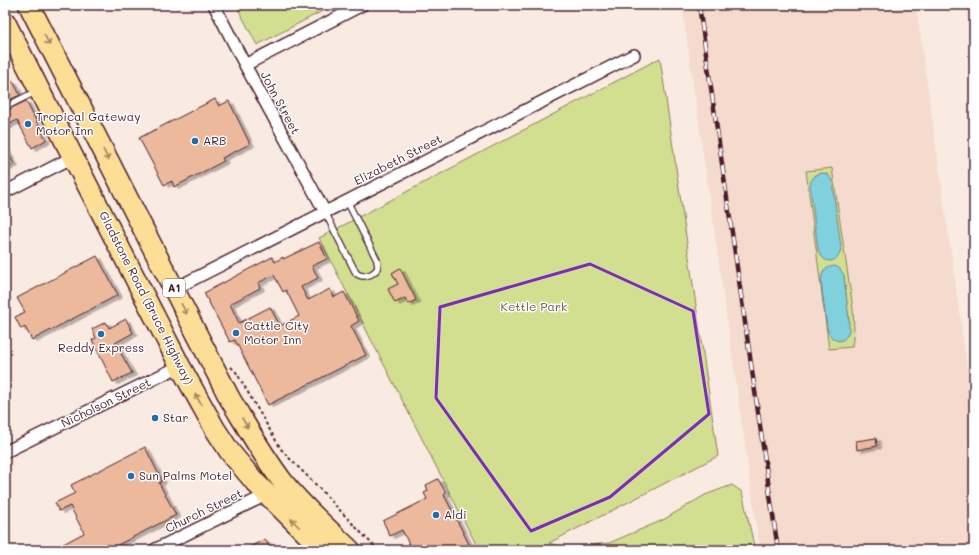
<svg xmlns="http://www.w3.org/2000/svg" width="979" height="555" viewBox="0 0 979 555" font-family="Mali,sans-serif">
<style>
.built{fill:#f5dbcd}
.green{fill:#d2de90;stroke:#8e7e5e;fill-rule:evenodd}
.water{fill:#81d0de;stroke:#6b8996}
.building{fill:#ecb99d;stroke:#4a1f2b;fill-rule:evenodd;filter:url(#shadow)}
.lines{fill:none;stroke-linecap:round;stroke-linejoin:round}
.lane-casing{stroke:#4a1f2b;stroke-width:8}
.street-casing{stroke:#4a1f2b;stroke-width:14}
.highway-casing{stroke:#4a1f2b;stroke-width:23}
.path{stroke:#4a1f2b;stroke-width:2;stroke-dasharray:3 3;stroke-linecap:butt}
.lane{stroke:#fff;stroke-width:5.5}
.street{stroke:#fff;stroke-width:11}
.highway{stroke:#fdde96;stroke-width:20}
.rail-casing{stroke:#4a1f2b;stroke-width:4.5}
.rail{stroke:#fff;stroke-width:3;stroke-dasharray:9;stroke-linecap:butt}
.oneway{stroke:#a47e60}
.marked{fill:none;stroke:#7b2cbf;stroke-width:3;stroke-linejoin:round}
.poi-dot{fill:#1f6fb2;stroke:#fff;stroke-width:1.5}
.labels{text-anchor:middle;stroke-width:3;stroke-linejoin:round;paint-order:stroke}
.shield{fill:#fff;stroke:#80626b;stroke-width:1}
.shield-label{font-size:11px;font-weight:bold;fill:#4a1f2b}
.street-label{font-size:12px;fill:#4a1f2b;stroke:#fff}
.poi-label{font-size:12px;fill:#4a1f2b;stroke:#fff;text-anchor:start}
.park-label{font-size:12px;fill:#735849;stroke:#fff}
</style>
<defs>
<filter id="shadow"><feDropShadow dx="4.5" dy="2.5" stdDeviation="0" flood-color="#0004"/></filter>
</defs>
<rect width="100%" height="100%" fill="#f9eae2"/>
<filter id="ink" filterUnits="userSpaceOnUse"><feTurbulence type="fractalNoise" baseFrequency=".025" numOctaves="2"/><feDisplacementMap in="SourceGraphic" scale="8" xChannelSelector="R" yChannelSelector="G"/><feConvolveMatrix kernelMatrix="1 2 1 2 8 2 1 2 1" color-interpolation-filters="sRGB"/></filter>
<g filter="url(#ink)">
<!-- built -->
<path class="built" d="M682,5H916L974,416V550H760Z"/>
<!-- green -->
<path class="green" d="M236,5H334L257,45Z
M660,58L718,456L549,543L565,548L609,543L663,520L705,495L732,485L742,492L755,550H479L319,238Z
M832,168L853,309L854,329L852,347L829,349L806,171ZM822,173L826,174L829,176L841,247L840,253L837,258L813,177L818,174ZM822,275L844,276L849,321L827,328L821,282Z"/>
<!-- water -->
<path class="water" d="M822,173C828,174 829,176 832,181L841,247C839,264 824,266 818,250L810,185C811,178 815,175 822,173Z
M834,266C840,267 841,270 844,276L849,321V331L847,336L843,340L839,341L836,340L832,338L829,334L827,328L821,282C822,271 824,268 834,266Z"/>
<!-- building -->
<path class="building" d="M13,81L20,95L5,102V82Z
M215,99L219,106L229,101L250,144L222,158L224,161L174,187L172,181L164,185L139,138Z
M26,101L46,140L32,148L17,120L5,127V111Z
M5,147L14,164L5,168Z
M319,242L327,259L312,266L318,278L301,287L308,300L330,289L334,297L344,292L359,321L351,326L366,355L268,405L235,340L230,342L204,293L272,257L275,262L283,257V259ZM274,275L283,292L286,290L299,316L280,326L270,307L239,323L230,304L260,288L258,283Z
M97,256L118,295L32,340L25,327L21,329L15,317L25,312L17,298Z
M400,268L416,300L408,304L405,298L395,303L388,289L398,284L392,273Z
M126,319L133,333L115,343L132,373L113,382L92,340L96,338L92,329L106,322L109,328Z
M876,438L877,446L857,450L856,441Z
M145,447L162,481L159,483L176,515L108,550H52L84,533L70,506L59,511L55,503L75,493L71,485Z
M438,479L446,493L444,495L472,550H412L402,530L390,536L383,521L427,499L424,493L428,491L426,485Z
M265,539L271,550H244Z"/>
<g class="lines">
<defs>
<path id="lane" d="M5,107L37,91
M325,212L356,273C363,279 373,275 378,268L377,260L347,201"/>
<path id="street" d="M214,5L245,65L325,212
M245,65L362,5
M5,192L73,157
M174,289L634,55
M5,452L180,366
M154,550L266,495"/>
<path id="highway" d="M29,5L230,399C247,427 263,456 283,482C303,507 327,528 350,550
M5,22L73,157L180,366L215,429L230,452L255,482L323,550"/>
</defs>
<!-- lane casing -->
<use href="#lane" class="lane-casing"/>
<!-- street casing -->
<use href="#street" class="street-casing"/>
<!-- highway casing -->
<use href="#highway" class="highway-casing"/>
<!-- path -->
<path class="path" d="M231,367L236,372L281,449C293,463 306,474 318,487C338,508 358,530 378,550"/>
<!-- lane -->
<use href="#lane" class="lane"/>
<!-- street -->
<use href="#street" class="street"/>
<!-- highway -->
<use href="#highway" class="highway"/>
<defs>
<path id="rail" d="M699,5L778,550"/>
</defs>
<!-- rail casing -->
<use href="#rail" class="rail-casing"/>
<!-- rail -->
<use href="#rail" class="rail"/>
</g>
<!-- one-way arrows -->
<defs><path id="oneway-shaft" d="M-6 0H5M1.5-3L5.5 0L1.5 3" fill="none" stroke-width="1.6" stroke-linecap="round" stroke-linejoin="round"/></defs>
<g class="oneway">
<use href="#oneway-shaft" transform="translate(47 40) rotate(63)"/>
<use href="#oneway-shaft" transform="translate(106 155) rotate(63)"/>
<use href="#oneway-shaft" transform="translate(184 309) rotate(63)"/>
<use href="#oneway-shaft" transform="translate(198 399) rotate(-119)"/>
<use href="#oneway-shaft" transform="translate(245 423) rotate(59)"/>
<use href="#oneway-shaft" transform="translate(295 523) rotate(-135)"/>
</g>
</g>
<!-- marked area -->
<path class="marked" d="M590,264L693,311L709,414L610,497L531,531L436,398L440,307Z"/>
<!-- markers -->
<g class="poi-dot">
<circle cx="28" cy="124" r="4"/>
<circle cx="195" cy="141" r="4"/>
<circle cx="236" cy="333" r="4"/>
<circle cx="101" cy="334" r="4"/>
<circle cx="155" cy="418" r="4"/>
<circle cx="131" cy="476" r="4"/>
<circle cx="436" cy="515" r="4"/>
</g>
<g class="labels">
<!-- shield labels -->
<rect class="shield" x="163" y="279" width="22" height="18" rx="3"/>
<g class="shield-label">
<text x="174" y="292">A1</text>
</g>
<!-- street labels -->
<g class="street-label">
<text transform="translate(280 103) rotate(62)" y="4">John Street</text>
<text transform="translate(398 160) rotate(-27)" y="4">Elizabeth Street</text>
<text transform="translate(146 298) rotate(63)" y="4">Gladstone Road (Bruce Highway)</text>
<text transform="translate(106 403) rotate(-26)" y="4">Nicholson Street</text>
<text transform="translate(204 511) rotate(-26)" y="4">Church Street</text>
</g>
<!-- poi labels -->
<g class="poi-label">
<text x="36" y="121">Tropical Gateway<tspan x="36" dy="14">Motor Inn</tspan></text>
<text x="203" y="145">ARB</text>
<text x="244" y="330">Cattle City<tspan x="244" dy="14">Motor Inn</tspan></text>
<text x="101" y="352" text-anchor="middle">Reddy Express</text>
<text x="163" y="422">Star</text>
<text x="139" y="480">Sun Palms Motel</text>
<text x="444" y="519">Aldi</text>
</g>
<!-- park labels -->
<g class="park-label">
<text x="534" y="311">Kettle Park</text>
</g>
</g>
<!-- margin -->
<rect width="979" height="555" fill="none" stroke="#fff" stroke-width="20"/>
<rect x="10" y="10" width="959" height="535" fill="none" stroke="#4a1f2b" stroke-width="1.5" filter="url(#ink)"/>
</svg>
